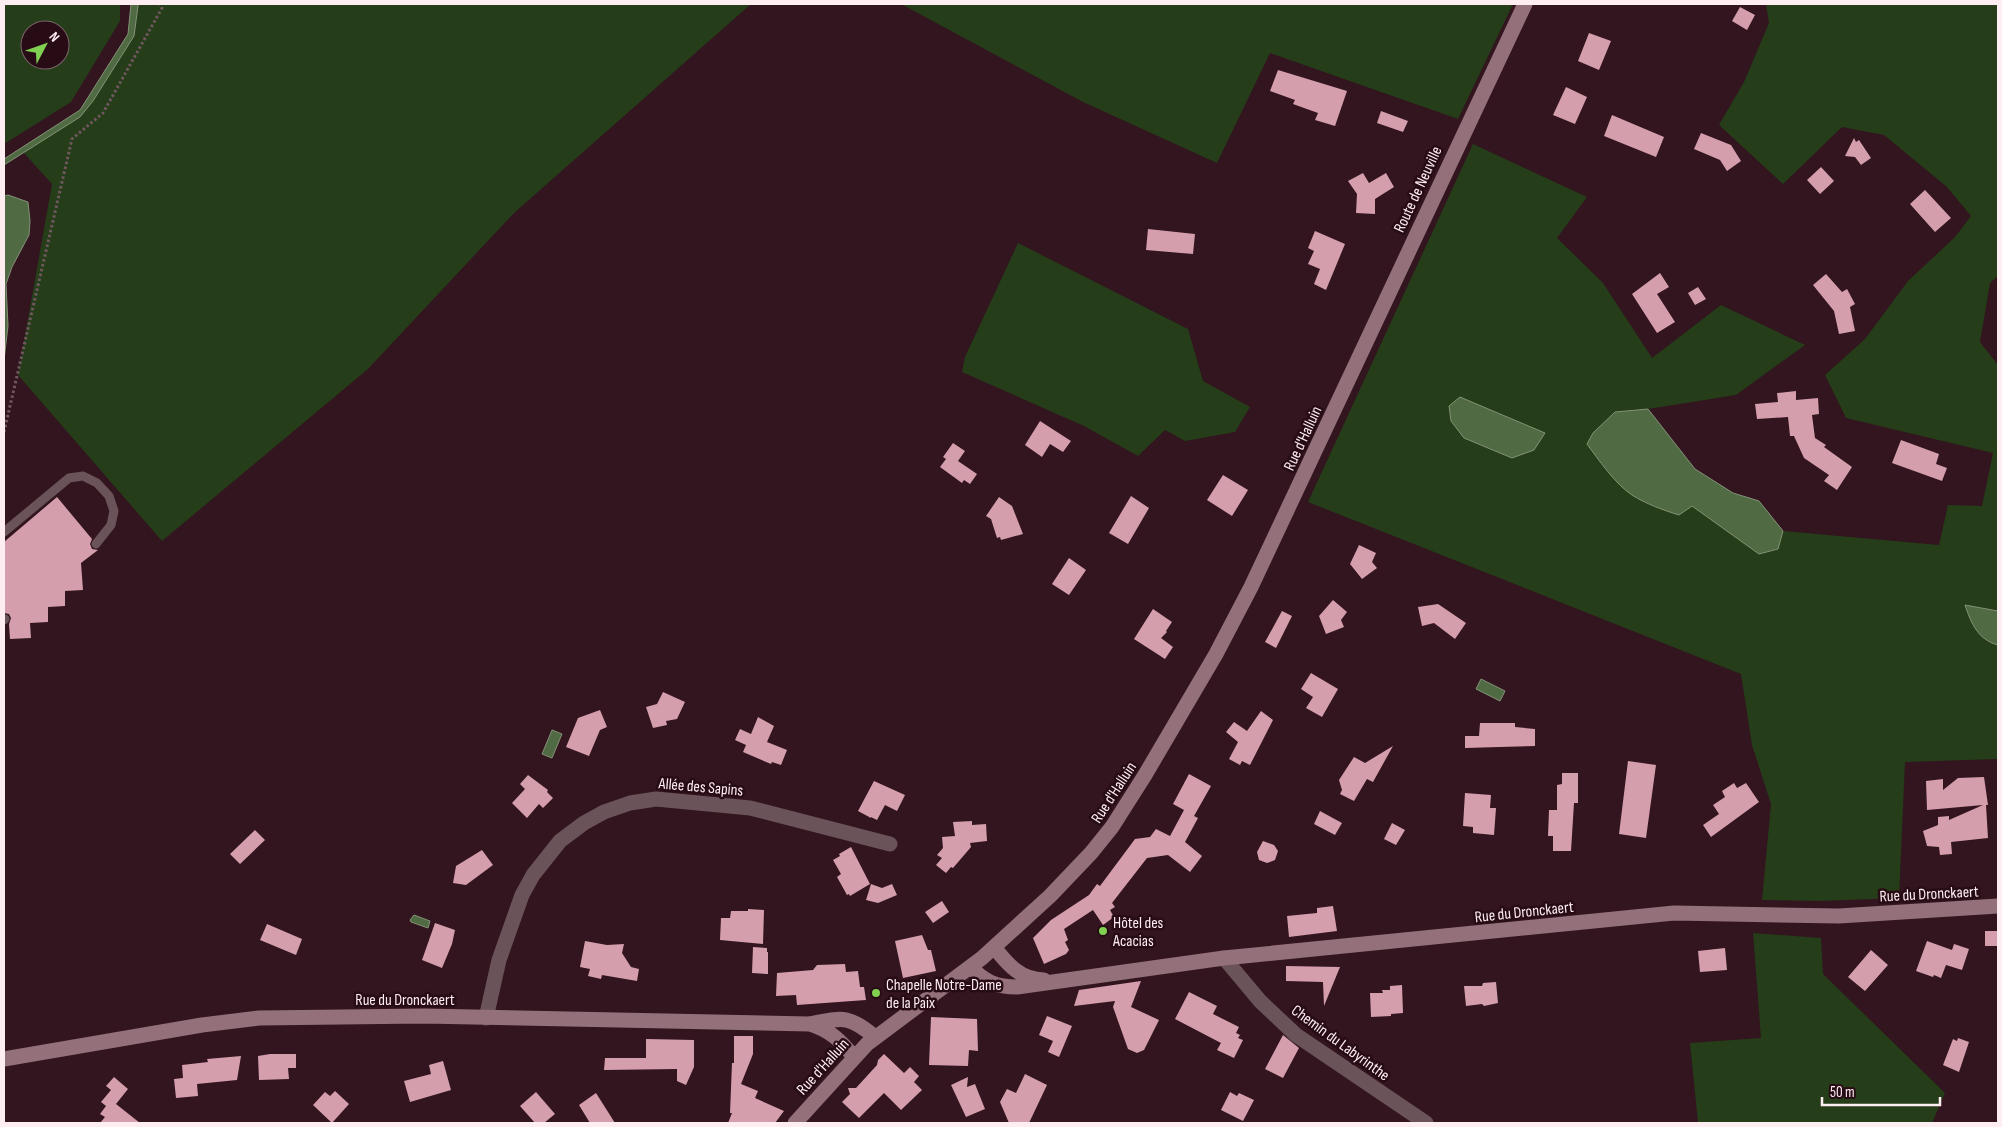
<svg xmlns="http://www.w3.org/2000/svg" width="2002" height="1127" viewBox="0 0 2002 1127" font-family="'Sofia Sans Condensed',sans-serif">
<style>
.green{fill:#253d18;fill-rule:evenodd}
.water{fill:#506b43;stroke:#849277}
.building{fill:#d59ead}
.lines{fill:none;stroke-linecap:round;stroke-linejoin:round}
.path{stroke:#715860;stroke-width:3;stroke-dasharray:2.5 2.5;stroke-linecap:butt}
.lane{stroke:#6a5359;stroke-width:9}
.street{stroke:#6a5359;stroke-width:15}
.secondary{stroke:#94707a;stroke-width:15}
.poi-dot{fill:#80d051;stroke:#270c15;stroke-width:2}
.labels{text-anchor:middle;stroke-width:5;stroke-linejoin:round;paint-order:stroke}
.street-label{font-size:16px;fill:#feedf1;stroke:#270c15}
.poi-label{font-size:16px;fill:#feedf1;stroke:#270c15;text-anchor:start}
</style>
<rect width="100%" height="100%" fill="#32151f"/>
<!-- green -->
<path class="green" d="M4,4H120V21L71,102L4,144ZM30,30H60V60H30Z
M138,4H751L514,213L368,369L162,541L18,375L52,184L23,152L80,117L134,36Z
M901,4H1513L1458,119L1270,53L1217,163L1083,102Z
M1766,4H1998V276L1990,283L1980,342L1998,365V611L1993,609L1986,641L1998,645V759L1905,762L1899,898L1820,901L1762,900L1771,804L1752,745L1741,674L1308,502L1473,144L1587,197L1557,238L1603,283L1652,358L1721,305L1805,345L1736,395L1648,409L1615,412L1692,505L1759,554L1778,549L1783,531L1939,545L1948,505L1982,506L1993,453L1846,418L1825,375L1865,339L1908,281L1955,237L1971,216L1947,187L1884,135L1842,127L1783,184L1719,125L1744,82L1769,23Z
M1018,243L1188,329L1203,381L1250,407L1235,432L1185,441L1165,430L1138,456L1084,426L962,372L965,357Z
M1753,933L1821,938L1823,974L1945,1093L1932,1123H1698L1690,1043L1761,1038Z"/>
<!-- water -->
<path class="water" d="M131,4H138V6L134,36L93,101L80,117L4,165V159L80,110L128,34Z
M8,195L28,202L30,221L29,235L12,267L6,284L8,326L4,360V196Z
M1460,397L1545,433L1534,450L1512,458L1464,438L1451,421L1449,406Z
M1648,409L1695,469L1733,493L1759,501L1783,531L1778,549L1759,554L1692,506L1679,515C1663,510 1646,504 1632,495C1616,485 1598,459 1587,444L1593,433L1615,412Z
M1965,605L1998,611V645C1978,640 1971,623 1965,605Z
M1481,679L1505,691L1500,701L1476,689Z
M552,730L562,734L552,758L542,754Z
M414,915L430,921L428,928L411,922L410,920Z"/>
<!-- building -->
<path class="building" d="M1740,7L1755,15L1747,30L1732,21Z
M1589,33L1611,41L1599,70L1578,61Z
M1278,70L1347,91L1335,126L1315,120L1318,113L1293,104L1295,100L1270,91Z
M1566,87L1587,97L1575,124L1553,115Z
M1381,111L1408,121L1403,132L1377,123Z
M1612,115L1664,137L1656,157L1604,136Z
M1701,133L1731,145L1741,161L1727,171L1720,160L1694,149Z
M1854,138L1856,142L1859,140L1871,158L1861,165L1855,157L1845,156Z
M1821,167L1834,181L1820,194L1807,180Z
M1363,173L1369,183L1386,173L1394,187L1375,199V214L1356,213L1357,194L1348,181Z
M1925,190L1951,218L1935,232L1910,204Z
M1148,229L1195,234L1193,254L1146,250Z
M1315,231L1345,244L1326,290L1314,284L1320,269L1308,264L1314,251L1308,248Z
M1660,273L1669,287L1657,294L1675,322L1657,333L1632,294Z
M1826,274L1842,292L1847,289L1855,304L1850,307L1855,331L1839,334L1834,311L1813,285Z
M1698,287L1706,299L1695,305L1688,293Z
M1796,391V400L1818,398L1819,414L1812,415L1815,438L1826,445L1824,447L1852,467L1837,490L1824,481L1829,475L1804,458L1794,436H1790L1788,417L1757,419L1755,404L1778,402L1777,393Z
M1040,421L1071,441L1063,452L1050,444L1042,457L1025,445Z
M1901,440L1939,454L1936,464L1947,468L1942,481L1892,463Z
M953,443L965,451L958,461L977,474L970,484L964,480L962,483L940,467L946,459L943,457Z
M1223,475L1248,490L1232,516L1207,500Z
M1131,496L1149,508L1128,544L1109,533Z
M57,497L92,539L90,544L92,549L98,550L81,563L83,590L65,591V606L48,607V622L30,623L31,638L10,639L9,624L11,618L9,614L4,613V542Z
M999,497L1012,506L1023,534L1001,540L1000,537L997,538L991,519L986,516Z
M1359,545L1376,553L1372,562L1377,568L1362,579L1350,564Z
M1069,558L1086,570L1069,595L1052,584Z
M1333,600L1347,612L1341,620L1344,627L1326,634L1319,616Z
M1438,604L1466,623L1455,639L1434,623L1422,626L1418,607Z
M1153,609L1172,622L1166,631L1167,632L1161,638L1173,647L1165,659L1134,639Z
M1282,611L1292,616L1276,648L1265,642Z
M1311,673L1338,689L1322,717L1306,708L1313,697L1301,689Z
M663,692L685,702L677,719L666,721L667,725L653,728L646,707L657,704Z
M600,710L607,727L600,730L589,756L566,747L578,718Z
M1261,711L1273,720L1250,765L1242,761L1240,765L1229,759L1238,742L1226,732L1234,722L1247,731Z
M758,717L774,726L767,742L787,750L781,765L772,762L771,764L743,752L746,745L735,740L740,729L751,734Z
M1480,723H1515V727L1535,729V746L1465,748V736H1479Z
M1393,746L1373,782L1367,779L1354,801L1340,794L1342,790L1339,780L1354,757L1365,763Z
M1628,761L1656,765L1646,838L1619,834Z
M1562,773H1578V803H1574L1571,851H1553V836H1548L1549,810H1557V785L1562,784Z
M1189,774L1211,786L1194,816L1198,818L1185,842L1202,856L1190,872L1168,855L1147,858L1112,903L1115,907L1110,910L1114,917L1103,925L1093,910L1064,929L1068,940L1065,942L1069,950L1066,954L1044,964L1033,938L1051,920L1089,895L1097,884L1100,886L1135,839L1150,837L1156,829L1170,836L1184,810L1173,804Z
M528,775L548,790L547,792L553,798L543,808L539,804L527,818L512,803L525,789L520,784Z
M1984,777L1988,805H1986L1988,838L1951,842L1952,854L1940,855L1939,847L1927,846L1923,831L1938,825V817L1949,816V820L1983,805L1927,810L1926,781L1943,779V790L1958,778Z
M874,781L905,795L897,811L885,805L877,820L871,817V818L858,811Z
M1734,783L1737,788L1746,783L1759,802L1711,837L1703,825L1719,814L1713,805L1725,797L1722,791Z
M1465,793L1491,795L1490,808H1496L1494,835L1473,833V827L1463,826Z
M1320,811L1342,823L1335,835L1314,824Z
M972,821V825L986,824L987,841L970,843L971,847L953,868L951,867L946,873L936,865L942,858L937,855L943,848L942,837L955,836L953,822Z
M1392,823L1405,830L1396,845L1384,839Z
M255,830L265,840L240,864L230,854Z
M1263,841L1274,845L1278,851L1275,860L1267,863L1259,860L1257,852Z
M851,847L870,884L850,896L849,894L847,895L837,877L841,874L833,860L840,856L839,854Z
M482,850L493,865L466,885L453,883L456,866Z
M871,884L882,888L892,884L897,895L878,903L866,900Z
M942,901L949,912L933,923L925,912Z
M1333,906L1337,931L1289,937L1287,916L1317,913V908Z
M748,909L764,910L763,944L720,940L721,918H730L731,911H748Z
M435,923L455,930L452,944L442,968L422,960Z
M267,924L302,939L296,955L260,940Z
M1985,931H1998V946H1985Z
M922,935L928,950H931L936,971L903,978L895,941Z
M585,941L607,945L624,944L622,953L631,967L639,969L637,981L602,975L601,979L588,976L590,969L580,967Z
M1927,941L1952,950L1954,944L1969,949L1962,970L1946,965L1941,978L1934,975L1933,977L1916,971Z
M753,947L767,948V952H768V974L752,973Z
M1725,948L1727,970L1700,972L1698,951Z
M1871,950L1888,965L1865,991L1848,977Z
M845,964L846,972L858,971L860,987H864L866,1000L797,1005L796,995L776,996L777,973L813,970L817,965Z
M1286,966L1340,967L1324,1006L1323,982L1286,981Z
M1141,981L1131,1007L1159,1020L1144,1050L1137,1053L1128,1049L1113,1007L1115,1001L1074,1006L1079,990Z
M1496,982L1498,1003L1484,1006L1482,1004L1466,1006L1464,986H1482L1483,983Z
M1402,985L1403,1013L1391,1014V1016L1371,1017L1370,993H1383L1382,990H1390V986Z
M1189,992L1217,1006L1213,1014L1239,1027L1236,1033L1240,1035L1238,1038L1243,1040L1234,1058L1217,1050L1221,1043L1175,1019Z
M1047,1016L1072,1026L1059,1057L1048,1052L1053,1041L1039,1035Z
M931,1017L977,1019L978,1051L969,1050L968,1066L929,1065Z
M1283,1035L1299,1048L1283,1078L1265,1069Z
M734,1036H753V1054L741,1084L758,1091L755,1098L784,1111L775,1123H728L732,1113H730L732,1063H734Z
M1958,1038L1969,1042L1959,1072L1943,1065L1953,1039L1957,1041Z
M646,1039L694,1040V1067L686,1085L677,1081V1069L604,1070L605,1058H646Z
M270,1054H296V1068H288L289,1079L259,1080L258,1056Z
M884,1054L904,1073L910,1067L919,1076L914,1082L922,1090L901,1110L884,1093L859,1118L842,1102L850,1094L848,1088H856L877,1065L878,1060Z
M241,1056L237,1080L197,1084L198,1096L176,1098L174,1079L183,1078L182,1065L208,1062L207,1059Z
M443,1061L451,1090L410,1102L404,1081L431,1074L429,1065Z
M1025,1074L1047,1085L1029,1123H1009L1000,1102L1007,1089L1016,1093Z
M114,1077L128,1089L116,1104L140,1123H100L105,1117L100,1114L106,1106L101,1102L111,1090L106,1086Z
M968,1077L967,1087L975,1084L985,1109L966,1117L951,1085Z
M335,1091L349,1104L332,1123L313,1105L325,1092L330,1096Z
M536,1092L555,1114L544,1123H535L520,1106Z
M1230,1092L1237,1096L1239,1093L1254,1100L1243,1121L1221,1110Z
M596,1093L615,1123H590L579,1105Z"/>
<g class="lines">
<!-- path -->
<path class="path" d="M4,432L72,139L103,113L162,8L160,4"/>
<!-- lane -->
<path class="lane" d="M4,532L69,478L83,476L97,483L109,496L114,511L111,525L96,544
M4,620L5,619"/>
<!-- street -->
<path class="street" d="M1224,958L1260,1001L1296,1035L1426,1123
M486,1018L499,960L522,895L533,875L560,841L584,823L604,812L630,803L656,799L750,808L890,844"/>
<!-- secondary -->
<path class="secondary" d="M994,947C1008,965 1020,979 1044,980
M971,967C984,982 997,987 1017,987L1224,958L1674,913L1839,916L1998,906
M810,1024C830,1030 841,1041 854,1057
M4,1059L202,1025L259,1018L424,1016L809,1024C842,1018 848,1014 875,1037
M795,1123L867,1044L982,958L1050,896L1091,853L1112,827L1145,775L1216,654L1251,587L1525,4"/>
</g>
<!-- markers -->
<g class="poi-dot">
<circle cx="1103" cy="931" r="5"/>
<circle cx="876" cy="993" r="5"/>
</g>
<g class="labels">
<!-- street labels -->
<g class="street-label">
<text transform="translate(1417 189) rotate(-65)" y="6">Route de Neuville</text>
<text transform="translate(1302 438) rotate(-65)" y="6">Rue d'Halluin</text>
<text transform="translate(701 786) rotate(5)" y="6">Allée des Sapins</text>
<text transform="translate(1113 792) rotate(-57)" y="6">Rue d'Halluin</text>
<text transform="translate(1929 893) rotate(-3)" y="6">Rue du Dronckaert</text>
<text transform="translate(1524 911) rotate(-6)" y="6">Rue du Dronckaert</text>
<text x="405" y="1005">Rue du Dronckaert</text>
<text transform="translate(1341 1042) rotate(36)" y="6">Chemin du Labyrinthe</text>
<text transform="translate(822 1066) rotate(-48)" y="6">Rue d'Halluin</text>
</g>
<!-- poi labels -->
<g class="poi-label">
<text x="1113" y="928">Hôtel des<tspan x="1113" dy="18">Acacias</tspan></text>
<text x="886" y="990">Chapelle Notre-Dame<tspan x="886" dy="18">de la Paix</tspan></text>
</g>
</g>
<!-- border -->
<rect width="2002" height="1127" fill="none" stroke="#feedf1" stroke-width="10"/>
<!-- north arrow -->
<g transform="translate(45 45) rotate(49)"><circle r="24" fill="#270c15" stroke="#7d666d"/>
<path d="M0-4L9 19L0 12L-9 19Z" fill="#80d051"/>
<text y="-8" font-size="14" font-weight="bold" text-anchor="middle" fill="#feedf1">N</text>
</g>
<!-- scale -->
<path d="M1822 1097v8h118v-8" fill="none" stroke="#feedf1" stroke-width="2.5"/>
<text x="1830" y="1097" font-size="15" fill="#feedf1" stroke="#270c15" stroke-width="4" paint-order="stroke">50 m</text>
</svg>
